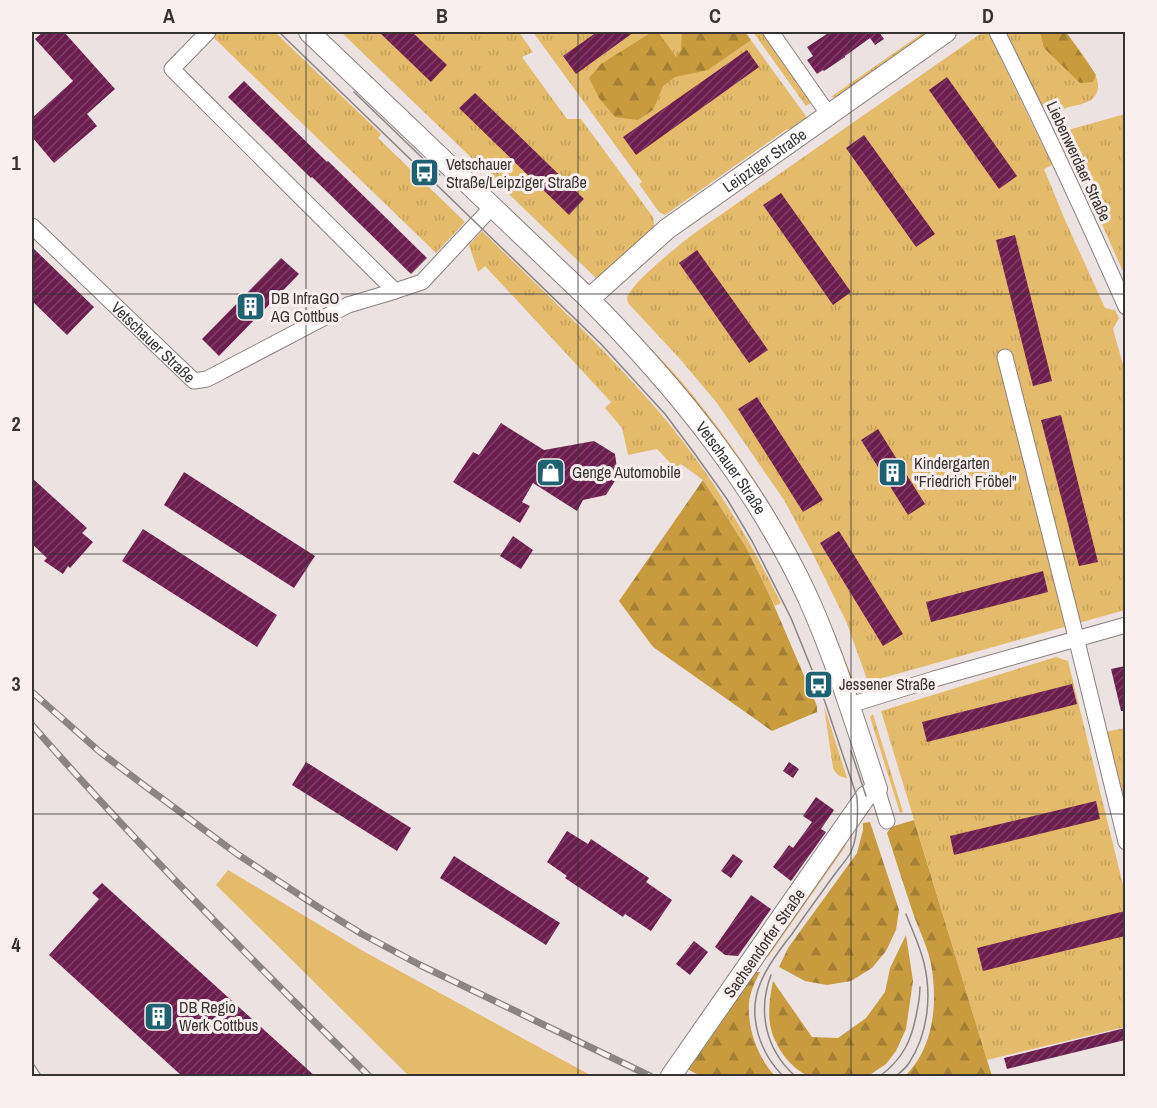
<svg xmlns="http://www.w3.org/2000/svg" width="1157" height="1108" viewBox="0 0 1157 1108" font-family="'Archivo Narrow',sans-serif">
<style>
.grass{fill:url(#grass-tufts)}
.forest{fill:url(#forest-firs)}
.garden{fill:#e4bb6a}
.building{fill:url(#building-hatch)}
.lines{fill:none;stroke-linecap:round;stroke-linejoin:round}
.minor-casing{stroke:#898080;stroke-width:17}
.tertiary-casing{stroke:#898080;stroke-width:22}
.minor{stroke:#fff;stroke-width:15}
.tertiary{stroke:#fff;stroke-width:20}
.tram{stroke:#8a8484;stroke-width:1.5}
.rail-casing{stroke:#8a8484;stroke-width:7}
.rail{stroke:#f9efef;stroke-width:4.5;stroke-dasharray:14;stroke-linecap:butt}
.grid{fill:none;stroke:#363333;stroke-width:1.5;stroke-opacity:0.55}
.labels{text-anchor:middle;stroke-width:6;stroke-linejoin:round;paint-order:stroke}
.street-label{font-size:16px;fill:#363333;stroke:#f9efef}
.poi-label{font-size:16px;fill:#363333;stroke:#f9efef;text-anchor:start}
.neatline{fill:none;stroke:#363333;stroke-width:2}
.grid-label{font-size:20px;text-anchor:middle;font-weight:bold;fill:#363333}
</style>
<defs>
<pattern id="grass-tufts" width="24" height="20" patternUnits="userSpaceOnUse" patternTransform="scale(1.5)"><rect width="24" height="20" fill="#e4bb6a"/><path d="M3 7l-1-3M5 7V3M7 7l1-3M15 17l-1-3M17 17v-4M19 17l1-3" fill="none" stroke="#c4a15c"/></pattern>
<pattern id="forest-firs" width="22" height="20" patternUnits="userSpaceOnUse" patternTransform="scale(1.5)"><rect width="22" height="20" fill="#c89c3e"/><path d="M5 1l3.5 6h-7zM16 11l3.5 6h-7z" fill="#a38035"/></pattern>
<pattern id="building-hatch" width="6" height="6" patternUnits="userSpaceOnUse" patternTransform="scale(1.5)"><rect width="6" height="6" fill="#6c1e4e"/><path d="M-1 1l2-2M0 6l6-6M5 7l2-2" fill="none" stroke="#7d3f65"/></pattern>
</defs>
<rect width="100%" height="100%" fill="#ece2e2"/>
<!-- grass -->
<path class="grass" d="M216,32H275L381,134L378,138L465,222L436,253L212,36Z
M341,32H519L533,52L522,57L567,119H581L653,217L655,230L598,280Z
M533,32H745L808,119L795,129H787L665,215L659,212L639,184L642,182Z
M753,32H762L812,102L806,106Z
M924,32L926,34L838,98L831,97Z
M983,32H988L1052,165L1044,169L1065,220L1105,308L1115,310L1119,318L1113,329L1126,375L1125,610L868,682L846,621L811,550L784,500L717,403L680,359L628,303C628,302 627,300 627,299C628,285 684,241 696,232Z
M1003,32H1066C1074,43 1097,71 1098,84C1099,102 1083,104 1069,107C1065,108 1060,111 1055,111C1049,111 1043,106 1039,102Z
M1125,114H1126L1125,276L1061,132Z
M482,231C543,291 606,349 661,414C709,471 748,536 781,603L775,606L746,547L703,480L681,464L675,468L657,449L628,455L622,428L605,408L611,402L485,266L478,272L469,245Z
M609,307C637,335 667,363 691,393C732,443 772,503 802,561C822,600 838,641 854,682L848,675L815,595Z
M1056,657L1068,661L1125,893V1027L987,1060L881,711Z
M824,706L847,778C839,777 836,774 833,768Z
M873,714L903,812L900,813L870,717Z
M1125,728V815L1105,732Z
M850,831L845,847L768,957L766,951Z"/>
<!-- forest -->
<path class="forest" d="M652,32H658L676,57L681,50L682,32H745L751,40L708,70L675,77L663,86L653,110L638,120L615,117L599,98L589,78L601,64Z
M1040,32H1066L1096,75L1093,82L1080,83L1044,48Z
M703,480L746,547L770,596L817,706V712L772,731L653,647L619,601Z
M914,820L987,1060L992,1076H905C934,1048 938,1003 931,964C928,948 920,932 914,916C905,889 896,861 887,833L891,827Z
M870,822L899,910L896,930L886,951L872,968L851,981L827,985L805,981L779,967L788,948L857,853L863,830V823Z
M906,935L913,981L906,1029L896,1051L886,1064L868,1076H809C790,1069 773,1044 770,1024C768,1010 770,996 773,981L812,1037L838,1038L866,1018L885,992L890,968Z
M753,972H760C755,982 750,992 749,1003C747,1028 758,1058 775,1076H701L687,1069Z"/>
<!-- garden -->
<path class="garden" d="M228,870L363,951L592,1076H409L216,885Z"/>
<!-- building -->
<path class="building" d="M43,32H64L115,89L87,114L97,126L54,163L32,137V118L73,81L35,39Z
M379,32H412L447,65L431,82Z
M597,32H634L576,74L563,56Z
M830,32H879L884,39L875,45L870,38L845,56V57L824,71L823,70L817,74L807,60L813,56L807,47Z
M747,50L759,67L636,155L623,137Z
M947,77L1017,176L999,189L929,90Z
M244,81L327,162L328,161L427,258L411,274L312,177L311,178L228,97Z
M475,93L584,199L569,215L459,108Z
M864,135L935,234L916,247L846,148Z
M781,193L851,292L833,305L763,205Z
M1015,235L1052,381L1033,386L996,240Z
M32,247L94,307L67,335L32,301Z
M697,250L768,350L749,363L679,263Z
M281,258L299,274L219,356L202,339Z
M757,397L823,500L803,512L738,409Z
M1061,415L1098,562L1079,566L1041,420Z
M501,423L544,450L594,441L615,454L618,476L606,495L583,500L577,511L533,483L522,502L530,506L520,523L453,482L473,452L479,455Z
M878,429L925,504L908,515L861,440Z
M184,472L315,556L294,588L164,505Z
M32,478L87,528L82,533L93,542L70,568L68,566L63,574L44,561L47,558L32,544Z
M143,529L277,615L257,647L122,561Z
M839,531L903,634L883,646L820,543Z
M513,536L533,550L521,569L500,556Z
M1043,571L1048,592L931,622L926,602Z
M1125,666V711H1121L1111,669Z
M1072,684L1077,704L927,742L922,722Z
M306,762L411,828L397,851L292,785Z
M789,762L799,769L793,778L783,771Z
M816,797L834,810L821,829L826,832L791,881L773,867L789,845L793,848L812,822L803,816Z
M1096,801L1100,819L954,855L950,836Z
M567,831L588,844L591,839L649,878L646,882L672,900L651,931L625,914L623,917L565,878L567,876L547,862Z
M733,854L743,861L731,878L721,871Z
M454,856L560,923L546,945L440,878Z
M102,883L316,1077H183L49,955L99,899L92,893Z
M751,895L771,909L738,956L725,955L715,947Z
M1125,911V936L983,971L977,948Z
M694,941L708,952L690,975L676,964Z
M1125,1028V1040L1007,1069L1004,1058Z"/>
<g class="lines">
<defs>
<g id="minor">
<path d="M208,32L172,69L395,291L422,282L492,207"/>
<path d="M771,32L829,115"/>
<path d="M997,32C1042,122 1085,214 1126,307"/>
<path id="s1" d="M32,226L194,381L207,379L348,305L395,291"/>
<path d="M1005,357L1074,629L1126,842"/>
<path d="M850,705L934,679L1126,625"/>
<path d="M877,789L887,821"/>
</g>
<g id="tertiary">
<path id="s2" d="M309,32L589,299C677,388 757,486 809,600C836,661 856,725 877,789L866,796L671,1076"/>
<path id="s3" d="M589,299L667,229L946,32"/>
</g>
</defs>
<!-- minor casing -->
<use href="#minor" class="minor-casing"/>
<!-- tertiary casing -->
<use href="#tertiary" class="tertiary-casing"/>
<!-- minor -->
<use href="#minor" class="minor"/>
<!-- tertiary -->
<use href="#tertiary" class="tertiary"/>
<!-- tram -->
<path class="tram" d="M279,32L601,344L665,414L692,450L727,499L752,541L791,618L825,702L857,797C858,813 858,837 851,852C846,861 838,869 832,878C819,896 805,915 792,934C780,949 767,966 760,984C747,1016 760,1053 783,1076
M354,92L440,175
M851,751L866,796
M771,975C757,1012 766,1050 795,1076
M880,1076C903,1059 912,1040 917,1011C919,1003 920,995 920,987
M896,1076C901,1072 906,1068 909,1063C928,1034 932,996 924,963C920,946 912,930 906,914"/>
<defs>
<path id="rail" d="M32,692L100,752L145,786L237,854L318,907L362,934L420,965L650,1076
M32,725C139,847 254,962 369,1076
M32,1067L38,1076"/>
</defs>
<!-- rail casing -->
<use href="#rail" class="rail-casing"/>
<!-- rail -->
<use href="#rail" class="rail"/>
</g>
<!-- grid -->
<path class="grid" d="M306,32V1076M578,32V1076M851,32V1076M32,294H1126M32,554H1126M32,814H1126"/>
<!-- icons -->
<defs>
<symbol id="bus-square" viewBox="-11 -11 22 22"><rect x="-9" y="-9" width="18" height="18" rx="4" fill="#1d6173" stroke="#f9efef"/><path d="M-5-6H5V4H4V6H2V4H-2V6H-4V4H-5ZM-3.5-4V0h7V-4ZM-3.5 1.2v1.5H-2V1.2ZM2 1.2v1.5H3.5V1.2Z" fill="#fff"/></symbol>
<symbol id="building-square" viewBox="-11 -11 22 22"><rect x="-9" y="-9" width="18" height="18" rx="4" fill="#1d6173" stroke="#f9efef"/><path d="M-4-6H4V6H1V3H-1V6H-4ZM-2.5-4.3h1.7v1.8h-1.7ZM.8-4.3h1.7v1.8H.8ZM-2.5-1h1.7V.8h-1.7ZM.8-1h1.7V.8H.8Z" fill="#fff"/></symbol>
<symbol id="shop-square" viewBox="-11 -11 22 22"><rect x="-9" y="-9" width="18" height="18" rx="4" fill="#1d6173" stroke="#f9efef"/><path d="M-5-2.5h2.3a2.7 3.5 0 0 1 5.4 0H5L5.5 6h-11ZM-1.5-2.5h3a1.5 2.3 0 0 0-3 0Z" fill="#fff"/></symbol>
</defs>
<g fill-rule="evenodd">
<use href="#bus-square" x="408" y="156" width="33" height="33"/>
<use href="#building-square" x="234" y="290" width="33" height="33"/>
<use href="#shop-square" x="534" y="456" width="33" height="33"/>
<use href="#building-square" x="876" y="456" width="33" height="33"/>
<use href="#bus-square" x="802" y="668" width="33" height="33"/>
<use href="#building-square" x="142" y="1000" width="33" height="33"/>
</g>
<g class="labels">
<!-- street labels -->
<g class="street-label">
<text dy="6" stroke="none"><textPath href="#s3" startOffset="224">Leipziger Straße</textPath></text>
<text transform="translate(1079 161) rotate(65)" y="6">Liebenwerdaer Straße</text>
<text dy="6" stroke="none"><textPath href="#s1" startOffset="168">Vetschauer Straße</textPath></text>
<text dy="6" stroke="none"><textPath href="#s2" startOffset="608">Vetschauer Straße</textPath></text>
<text transform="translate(764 943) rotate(-55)" y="6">Sachsendorfer Straße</text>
</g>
<!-- poi labels -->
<g class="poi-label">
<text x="446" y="170">Vetschauer<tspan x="446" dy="18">Straße/Leipziger Straße</tspan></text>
<text x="271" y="304">DB InfraGO<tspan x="271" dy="18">AG Cottbus</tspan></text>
<text x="914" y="469">Kindergarten<tspan x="914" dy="18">"Friedrich Fröbel"</tspan></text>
<text x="572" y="478">Genge Automobile</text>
<text x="839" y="690">Jessener Straße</text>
<text x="179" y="1013">DB Regio<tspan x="179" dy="18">Werk Cottbus</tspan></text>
</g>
</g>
<!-- border -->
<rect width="1157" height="1108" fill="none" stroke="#f9efef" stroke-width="66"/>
<rect x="33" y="33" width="1091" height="1042" class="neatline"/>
<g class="grid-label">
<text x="169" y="23">A</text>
<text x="442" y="23">B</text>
<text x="715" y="23">C</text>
<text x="988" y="23">D</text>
<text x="16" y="170">1</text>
<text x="16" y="431">2</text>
<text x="16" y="691">3</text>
<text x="16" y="952">4</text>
</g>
</svg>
